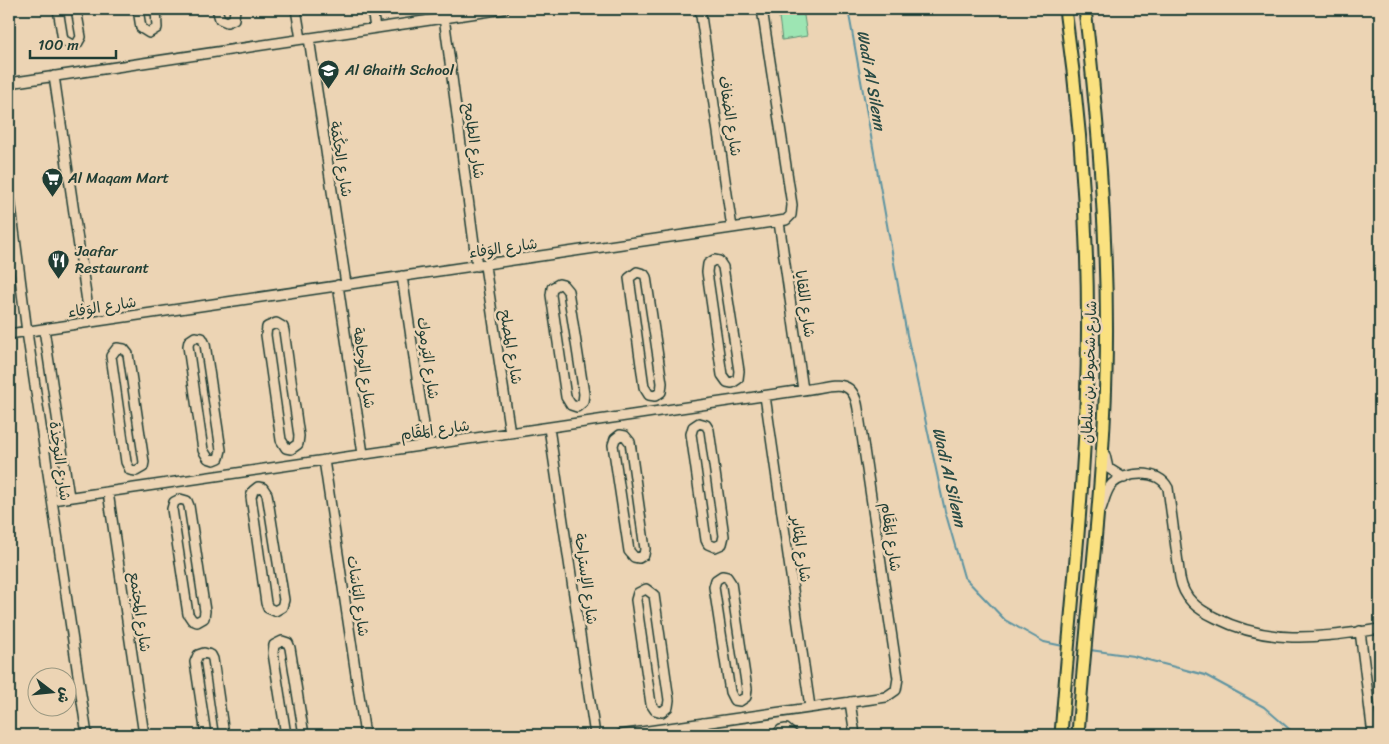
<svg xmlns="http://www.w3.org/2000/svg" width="1389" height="744" viewBox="0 0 1389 744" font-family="Sriracha,'Playpen Sans Arabic',sans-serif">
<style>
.green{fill:#9de5b3;stroke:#5e9174}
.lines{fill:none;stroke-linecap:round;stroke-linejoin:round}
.stream{stroke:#5e94a1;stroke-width:2}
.minor-casing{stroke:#1f3d34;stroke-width:12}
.major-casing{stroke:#1f3d34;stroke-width:15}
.minor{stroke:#ecd4b4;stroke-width:9}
.major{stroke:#fae180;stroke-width:11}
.labels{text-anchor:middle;stroke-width:5;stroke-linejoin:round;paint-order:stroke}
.poi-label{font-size:15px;fill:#1f3d34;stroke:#ecd4b4;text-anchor:start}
.street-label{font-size:15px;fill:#1f3d34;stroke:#ecd4b4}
.water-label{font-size:16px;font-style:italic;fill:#2a4c46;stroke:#ecd4b4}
</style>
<rect width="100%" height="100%" fill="#ecd4b4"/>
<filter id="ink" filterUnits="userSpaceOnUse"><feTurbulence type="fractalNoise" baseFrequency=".02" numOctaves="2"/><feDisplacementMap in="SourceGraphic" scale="10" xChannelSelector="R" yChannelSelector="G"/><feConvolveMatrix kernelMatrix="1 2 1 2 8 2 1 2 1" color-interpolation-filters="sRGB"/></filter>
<g filter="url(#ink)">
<!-- green -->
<path class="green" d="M778,9H803L807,36L782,40Z"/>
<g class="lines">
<!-- stream -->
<path class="stream" d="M848,9L907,335L945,511L964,577L1005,620L1044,642L1063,646
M1090,650L1133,656L1205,675L1264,707L1296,735"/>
<defs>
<path id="minor" d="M58,9L63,40L72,45L77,44L81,37L76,9
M138,9L141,28L149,33L157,28L156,9
M217,9L220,19L227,22L234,19L235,9
M296,9L301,39
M372,9L375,28
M700,9L732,228
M444,17L477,266
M309,38L346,284
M54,76L90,322
M9,83L504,9
M9,191L27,332L87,735
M779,222L803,390
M714,260L719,261L723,267L739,371L738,379L732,383L727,382L722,375L707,272L708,264Z
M485,266L510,433
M637,272L644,274L646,277L662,383L661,392L655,396L649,395L644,387L629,278Z
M402,276L427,445
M559,284L563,285L568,291L584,394L583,402L577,407L571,405L566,397L551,295L552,288Z
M338,285L363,454
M276,323L283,327L284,331L299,436L298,444L291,449L286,448L281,440L266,335L267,327Z
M44,329L69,497
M9,334L786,220L791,215L792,205L762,9
M195,337L202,338L205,344L221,450L219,458L214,460L208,458L203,450L188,346L189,341Z
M117,348L124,349L128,354L144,462L143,467L136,471L130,470L126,462L111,356Z
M765,396L810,707
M699,423L706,425L709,430L724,536L722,544L715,547L708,544L706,540L691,434L693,427Z
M549,428L595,735
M620,435L625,436L630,442L645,549L644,555L639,558L634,557L629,551L613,445L615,439Z
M1105,455L1108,468L1124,478
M324,460L365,735
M258,487L263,488L267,494L284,600L282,607L275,611L268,608L266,603L251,497L253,491Z
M108,492L144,735
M180,499L187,501L189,506L205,611L204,618L197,622L192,620L188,614L172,509L174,502Z
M52,500L803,390C830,387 853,374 858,409L898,678L896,690L886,697L620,735
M1101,509C1104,501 1106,490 1112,484C1126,471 1159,469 1168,488L1180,578C1184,599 1197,609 1216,618C1272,646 1321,637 1380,629
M722,576L727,577L731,583L747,689L746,697L740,701L734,700L730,692L714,587L716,580Z
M646,589L654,595L669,700L668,707L662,712L655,710L651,704L636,600L638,593Z
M1360,631L1373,735
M850,702L855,735
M703,723L705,735
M206,735L195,662L198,655L204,653L211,655L213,659L224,735
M286,735L273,653L274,645L282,641L288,643L290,648L304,735
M776,735L781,730L786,729L793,735"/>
<path id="major" d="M1061,735C1069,626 1082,517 1086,408C1091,274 1084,141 1065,9
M1078,735C1086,615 1103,495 1106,374C1109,251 1099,130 1085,9"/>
</defs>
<!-- minor casing -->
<use href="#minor" class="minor-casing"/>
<!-- major casing -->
<use href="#major" class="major-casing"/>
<!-- minor -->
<use href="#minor" class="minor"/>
<!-- major -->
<use href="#major" class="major"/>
</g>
</g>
<!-- icons -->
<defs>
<symbol id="school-pin" viewBox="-11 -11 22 30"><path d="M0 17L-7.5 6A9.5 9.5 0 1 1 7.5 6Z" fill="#1f3d34" stroke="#ecd4b4"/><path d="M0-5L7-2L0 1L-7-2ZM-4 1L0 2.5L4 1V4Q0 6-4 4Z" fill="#fff"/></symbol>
<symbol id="supermarket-pin" viewBox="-11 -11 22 30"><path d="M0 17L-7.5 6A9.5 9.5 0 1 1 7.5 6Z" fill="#1f3d34" stroke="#ecd4b4"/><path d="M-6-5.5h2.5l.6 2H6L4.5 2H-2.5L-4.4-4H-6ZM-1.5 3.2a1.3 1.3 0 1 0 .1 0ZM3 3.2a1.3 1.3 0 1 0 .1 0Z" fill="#fff"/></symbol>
<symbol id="restaurant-pin" viewBox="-11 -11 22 30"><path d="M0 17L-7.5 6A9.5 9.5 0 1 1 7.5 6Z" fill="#1f3d34" stroke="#ecd4b4"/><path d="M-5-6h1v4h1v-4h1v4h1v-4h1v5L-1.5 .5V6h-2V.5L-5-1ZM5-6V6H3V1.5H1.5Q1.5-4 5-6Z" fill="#fff"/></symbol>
</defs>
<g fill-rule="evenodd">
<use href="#school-pin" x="316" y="58" width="25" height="34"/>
<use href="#supermarket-pin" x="40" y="166" width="25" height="34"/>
<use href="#restaurant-pin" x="46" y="248" width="25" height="34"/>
</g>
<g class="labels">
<!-- poi labels -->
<g class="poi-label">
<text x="345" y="75">Al Ghaith School</text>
<text x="68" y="183">Al Maqam Mart</text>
<text x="75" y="256">Jaafar<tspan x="75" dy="17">Restaurant</tspan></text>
</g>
<!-- street labels -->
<g class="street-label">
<text transform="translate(730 116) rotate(81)" y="5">شارع الضفاف</text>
<text transform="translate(474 141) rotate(82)" y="5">شارع الطامح</text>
<text transform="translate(341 159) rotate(81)" y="5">شارع الحِكْمَة</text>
<text transform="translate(503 248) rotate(-8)" y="5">شارع الوَفاء</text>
<text transform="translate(805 304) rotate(82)" y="5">شارع اللقايا</text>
<text transform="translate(102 307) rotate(-9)" y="5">شارع الوَفاء</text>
<text transform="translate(511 347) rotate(81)" y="5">شارع المصلح</text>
<text transform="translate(428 358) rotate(82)" y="5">شارع اليَرموك</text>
<text transform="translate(364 368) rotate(82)" y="5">شارع الوجاهة</text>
<text transform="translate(1089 372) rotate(-88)" y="5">شارع شخبوط بن سلطان</text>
<text transform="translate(435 430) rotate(-8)" y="5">شارع المَقَام</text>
<text transform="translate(60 461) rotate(82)" y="5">شارع النوخذة</text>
<text transform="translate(891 537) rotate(82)" y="5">شارع المَقَام</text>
<text transform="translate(801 549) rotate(82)" y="5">شارع المثابر</text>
<text transform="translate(586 579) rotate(82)" y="5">شارع الإستراحة</text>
<text transform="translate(358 596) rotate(82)" y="5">شارع اليَاسَات</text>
<text transform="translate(140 612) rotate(82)" y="5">شارع المجتمع</text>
</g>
<!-- water labels -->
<g class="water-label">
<text transform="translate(872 80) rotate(80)" y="6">Wadi Al Silenn</text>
<text transform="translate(950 477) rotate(77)" y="6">Wadi Al Silenn</text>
</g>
</g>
<!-- margin -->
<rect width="1389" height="744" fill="none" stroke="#ecd4b4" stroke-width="30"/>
<rect x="15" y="15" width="1359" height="714" fill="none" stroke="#1f3d34" stroke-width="2" filter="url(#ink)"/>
<!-- north arrow -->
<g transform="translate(52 692) rotate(106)"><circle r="24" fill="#ecd4b4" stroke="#9a9881"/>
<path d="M0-4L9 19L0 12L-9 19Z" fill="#1f3d34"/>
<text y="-8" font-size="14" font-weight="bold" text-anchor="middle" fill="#1f3d34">ش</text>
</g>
<!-- scale -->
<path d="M30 50v8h86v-8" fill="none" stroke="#1f3d34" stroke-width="2.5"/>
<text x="38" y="50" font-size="15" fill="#1f3d34" stroke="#ecd4b4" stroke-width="4" paint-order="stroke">100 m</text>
</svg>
